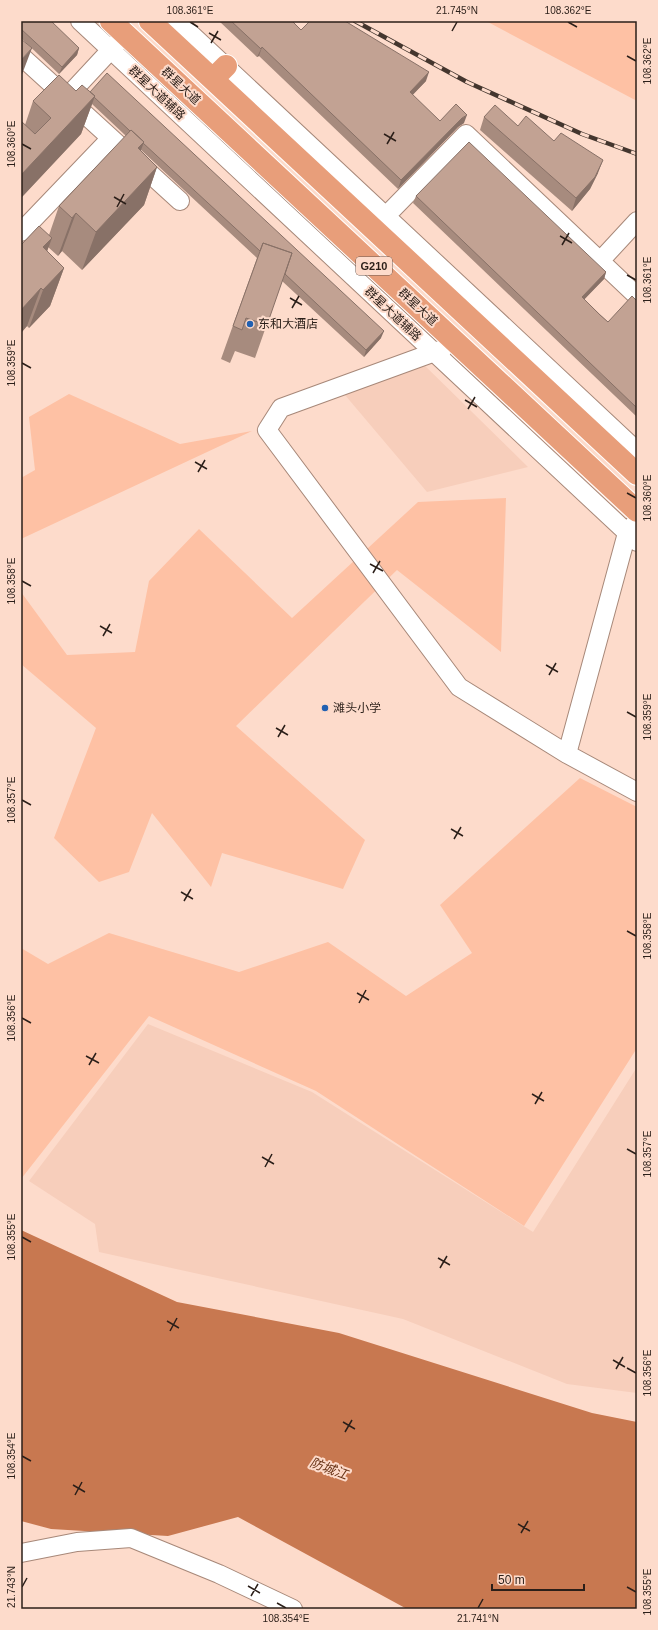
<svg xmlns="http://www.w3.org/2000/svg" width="658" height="1630" viewBox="0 0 658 1630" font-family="Helvetica,'Noto Sans SC',sans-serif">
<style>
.built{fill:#f7cebb}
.green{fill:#fec1a4}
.water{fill:#c87850}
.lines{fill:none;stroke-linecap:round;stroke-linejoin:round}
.minor-casing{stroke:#a78879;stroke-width:20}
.highway-casing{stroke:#fff;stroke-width:24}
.minor{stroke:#fff;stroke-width:18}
.highway{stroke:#e89e7a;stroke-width:22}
.rail-casing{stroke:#44362e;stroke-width:4.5}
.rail{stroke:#fddbcb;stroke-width:3;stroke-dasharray:9;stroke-linecap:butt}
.wall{fill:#a78b7e}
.shaded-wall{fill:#887167}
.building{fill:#c2a293;stroke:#887167}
.ticks{fill:none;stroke:#2b1f19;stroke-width:1.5}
.poi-dot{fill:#2160b1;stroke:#fddbcb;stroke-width:1.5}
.labels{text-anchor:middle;stroke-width:4;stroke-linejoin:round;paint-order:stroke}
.shield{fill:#fddbcb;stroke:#6a574e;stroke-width:1}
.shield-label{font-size:11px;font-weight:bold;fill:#2b1f19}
.street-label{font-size:12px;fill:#2b1f19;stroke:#fddbcb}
.poi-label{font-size:12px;fill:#2b1f19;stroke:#fddbcb;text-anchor:start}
.water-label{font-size:13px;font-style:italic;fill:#663013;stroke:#fddbcb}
.neatline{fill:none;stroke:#2b1f19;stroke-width:1.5}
.ticks-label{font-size:10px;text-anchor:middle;fill:#2b1f19}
</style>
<rect width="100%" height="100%" fill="#fddbcb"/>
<!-- built -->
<path class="built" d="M417,358L528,467L427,492L345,395Z
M148,1024L312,1092L533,1232L637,1067V1393L567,1384L403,1319L99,1252L95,1224L29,1181Z"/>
<!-- green -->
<path class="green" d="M486,21H637V101Z
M69,394L180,444L252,431L21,539V478L35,470L29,417Z
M506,498L501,652L397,570L236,726L365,840L343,889L222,853L211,887L152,813L129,872L99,882L54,838L96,728L21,664V592L67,655L135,652L149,581L199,529L292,618L418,502Z
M580,778L637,807V1048L524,1226L316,1091L149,1016L21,1179V948L48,964L109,933L239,972L328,942L406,996L472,953L440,905Z"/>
<!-- water -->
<path class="water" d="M21,1230L177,1302L339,1333L592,1413L637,1422V1609H407L238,1517L168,1536L51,1529L21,1521Z"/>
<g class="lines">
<defs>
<path id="minor" d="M80,21L637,542
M177,21L637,451
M21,56L180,201
M67,97L119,41
M378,224L466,134L637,296
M21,232L111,138
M600,261L637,221
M443,349L281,408L267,430L459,687L567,754L637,792
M567,754L627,533L637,521
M21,1553L77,1542L131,1538L219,1574L293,1609"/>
<path id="highway" d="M111,21L637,511
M150,21L637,474
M213,79L226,66"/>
</defs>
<!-- minor casing -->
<use href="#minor" class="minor-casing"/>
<!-- highway casing -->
<use href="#highway" class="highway-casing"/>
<!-- minor -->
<use href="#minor" class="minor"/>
<!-- highway -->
<use href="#highway" class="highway"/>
<defs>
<path id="rail" d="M355,21L467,82L582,134L637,154"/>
</defs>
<!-- rail casing -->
<use href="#rail" class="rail-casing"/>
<!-- rail -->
<use href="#rail" class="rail"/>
</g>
<!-- wall -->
<path class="wall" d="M21,21L79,48L77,55L59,74L21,38Z
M219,21H292L301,30L426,81L412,95L440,121L464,123L458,127L398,189L259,56L257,57Z
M76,91L90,92L381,338L364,357L282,281L255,358L235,351L230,363L221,359L257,258L141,150L140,151L157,167L144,205L82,270L62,251L58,256L48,247L47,251L64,268L50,306L29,328L27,326L21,333V245L49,235L59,206L126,136L92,104L81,134L21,198L25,125L33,101Z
M484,117L518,126L554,141L598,173L590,189L572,211L480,130Z
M416,196L606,272L604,279L584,299L608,322L637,301V417L413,203Z"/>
<!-- shaded-wall -->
<path class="shaded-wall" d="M262,47L259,56L257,57Z
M32,48L21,77V60Z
M79,48L77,55L59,74L62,67Z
M429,72L426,81L407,101L410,92Z
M95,96L81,134L21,198V175Z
M467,115L464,123L458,127L398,189L401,180L462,118Z
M144,142L130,180L138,148Z
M603,160L598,173L590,189L572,211L576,198Z
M157,167L144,205L82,270L96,232Z
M76,213L62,251L58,256L72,218Z
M52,238L38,276L43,247Z
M64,268L50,306L29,328L43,290Z
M606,272L604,279L580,304L582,297Z
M41,288L27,326L21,333V310Z
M384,331L381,338L364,357L366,350Z"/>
<!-- building -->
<path class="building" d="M21,21H51L79,48L62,67L21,29Z
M231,21H292L301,30L310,21H345L429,72L410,92L440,121L456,104L467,115L462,118L401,180L262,47L261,49Z
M21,39L32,48L21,60Z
M107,73L384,331L366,350L285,274L292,253L263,243L260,251L143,143L144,142L131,130L130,131L94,97L95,96L90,92Z
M59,75L76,91L82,85L95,96L21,175V121L35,134L51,118L33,101Z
M495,105L518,126L526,116L554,141L561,133L603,160L595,177L576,198L484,117Z
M131,130L144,142L138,148L157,167L96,232L76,213L72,218L59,206Z
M469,142L606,272L582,297L600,315L608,322L632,296L637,301V408L416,196Z
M39,226L52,238L43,247L64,268L43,290L41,288L21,310V245Z
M263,243L292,253L267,325L246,318L242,330L233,326Z"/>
<!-- ticks -->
<path class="ticks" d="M190,22L198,27M568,22L577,27M452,31L457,22M209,33L221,40M211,43L218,31M627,56L636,61M384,134L396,141M22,144L31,149M387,144L394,132M114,197L126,204M117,207L124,194M560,236L572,243M562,245L569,233M627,275L636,280M290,298L302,305M292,308L299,296M22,363L31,368M465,400L477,407M468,409L475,397M195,462L207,469M198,472L205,460M627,493L636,498M370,564L383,571M373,573L380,561M22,581L31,586M100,626L112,633M103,636L110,624M546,665L558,672M549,675L556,663M627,712L636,717M276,728L288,735M278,737L285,725M22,800L31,805M451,829L463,836M454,839L461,827M181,892L193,899M184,901L191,889M627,931L636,936M357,993L369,1000M359,1003L366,990M22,1018L31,1023M86,1056L99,1063M89,1065L96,1053M532,1094L544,1101M535,1104L542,1092M627,1149L636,1154M262,1157L274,1164M265,1167L272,1154M22,1237L31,1242M438,1258L450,1265M440,1268L447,1256M167,1321L179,1328M170,1331L177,1318M613,1360L625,1367M627,1368L636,1373M616,1369L623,1357M343,1422L355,1429M345,1432L352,1420M22,1456L31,1461M73,1485L85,1492M75,1495L82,1482M518,1524L530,1531M521,1533L528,1521M248,1586L260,1593M22,1587L27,1578M627,1587L636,1592M251,1596L258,1584M277,1603L286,1608M478,1608L483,1599"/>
<!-- markers -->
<g class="poi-dot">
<circle cx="250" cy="324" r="4"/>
<circle cx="325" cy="708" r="4"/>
</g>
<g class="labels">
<!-- shield labels -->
<rect class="shield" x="356" y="257" width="36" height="18" rx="3"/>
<g class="shield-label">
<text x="374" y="270">G210</text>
</g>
<!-- street labels -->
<g class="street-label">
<text transform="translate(181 86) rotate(43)" y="4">群星大道</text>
<text transform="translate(157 93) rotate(43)" y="4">群星大道辅路</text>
<text transform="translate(418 307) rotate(43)" y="4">群星大道</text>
<text transform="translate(393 314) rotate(43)" y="4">群星大道辅路</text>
</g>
<!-- poi labels -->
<g class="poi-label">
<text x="258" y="328">东和大酒店</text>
<text x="333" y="712">滩头小学</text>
</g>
<!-- water labels -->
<g class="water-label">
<text transform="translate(329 1468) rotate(20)" y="5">防城江</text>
</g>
</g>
<!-- border -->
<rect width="658" height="1630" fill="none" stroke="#fddbcb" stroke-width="44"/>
<!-- scale -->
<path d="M492 1584v6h92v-6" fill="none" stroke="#2b1f19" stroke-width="2"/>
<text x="498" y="1584" font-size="12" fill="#2b1f19" stroke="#fddbcb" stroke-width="3" paint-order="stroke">50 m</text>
<rect x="22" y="22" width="614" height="1586" class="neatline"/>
<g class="ticks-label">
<text x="190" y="14">108.361°E</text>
<text x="457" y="14">21.745°N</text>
<text x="568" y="14">108.362°E</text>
<text transform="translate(647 61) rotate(-90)" y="4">108.362°E</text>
<text transform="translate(11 144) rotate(-90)" y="4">108.360°E</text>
<text transform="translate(647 280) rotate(-90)" y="4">108.361°E</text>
<text transform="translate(11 363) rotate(-90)" y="4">108.359°E</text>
<text transform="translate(647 498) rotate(-90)" y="4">108.360°E</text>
<text transform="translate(11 581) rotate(-90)" y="4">108.358°E</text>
<text transform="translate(647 717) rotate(-90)" y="4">108.359°E</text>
<text transform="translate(11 800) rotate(-90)" y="4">108.357°E</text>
<text transform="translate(647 936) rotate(-90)" y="4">108.358°E</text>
<text transform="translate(11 1018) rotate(-90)" y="4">108.356°E</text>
<text transform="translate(647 1154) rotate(-90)" y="4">108.357°E</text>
<text transform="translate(11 1237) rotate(-90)" y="4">108.355°E</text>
<text transform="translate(647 1373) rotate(-90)" y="4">108.356°E</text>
<text transform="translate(11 1456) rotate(-90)" y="4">108.354°E</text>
<text transform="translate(11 1587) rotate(-90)" y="4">21.743°N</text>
<text transform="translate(647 1592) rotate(-90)" y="4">108.355°E</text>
<text x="286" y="1622">108.354°E</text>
<text x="478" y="1622">21.741°N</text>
</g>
</svg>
